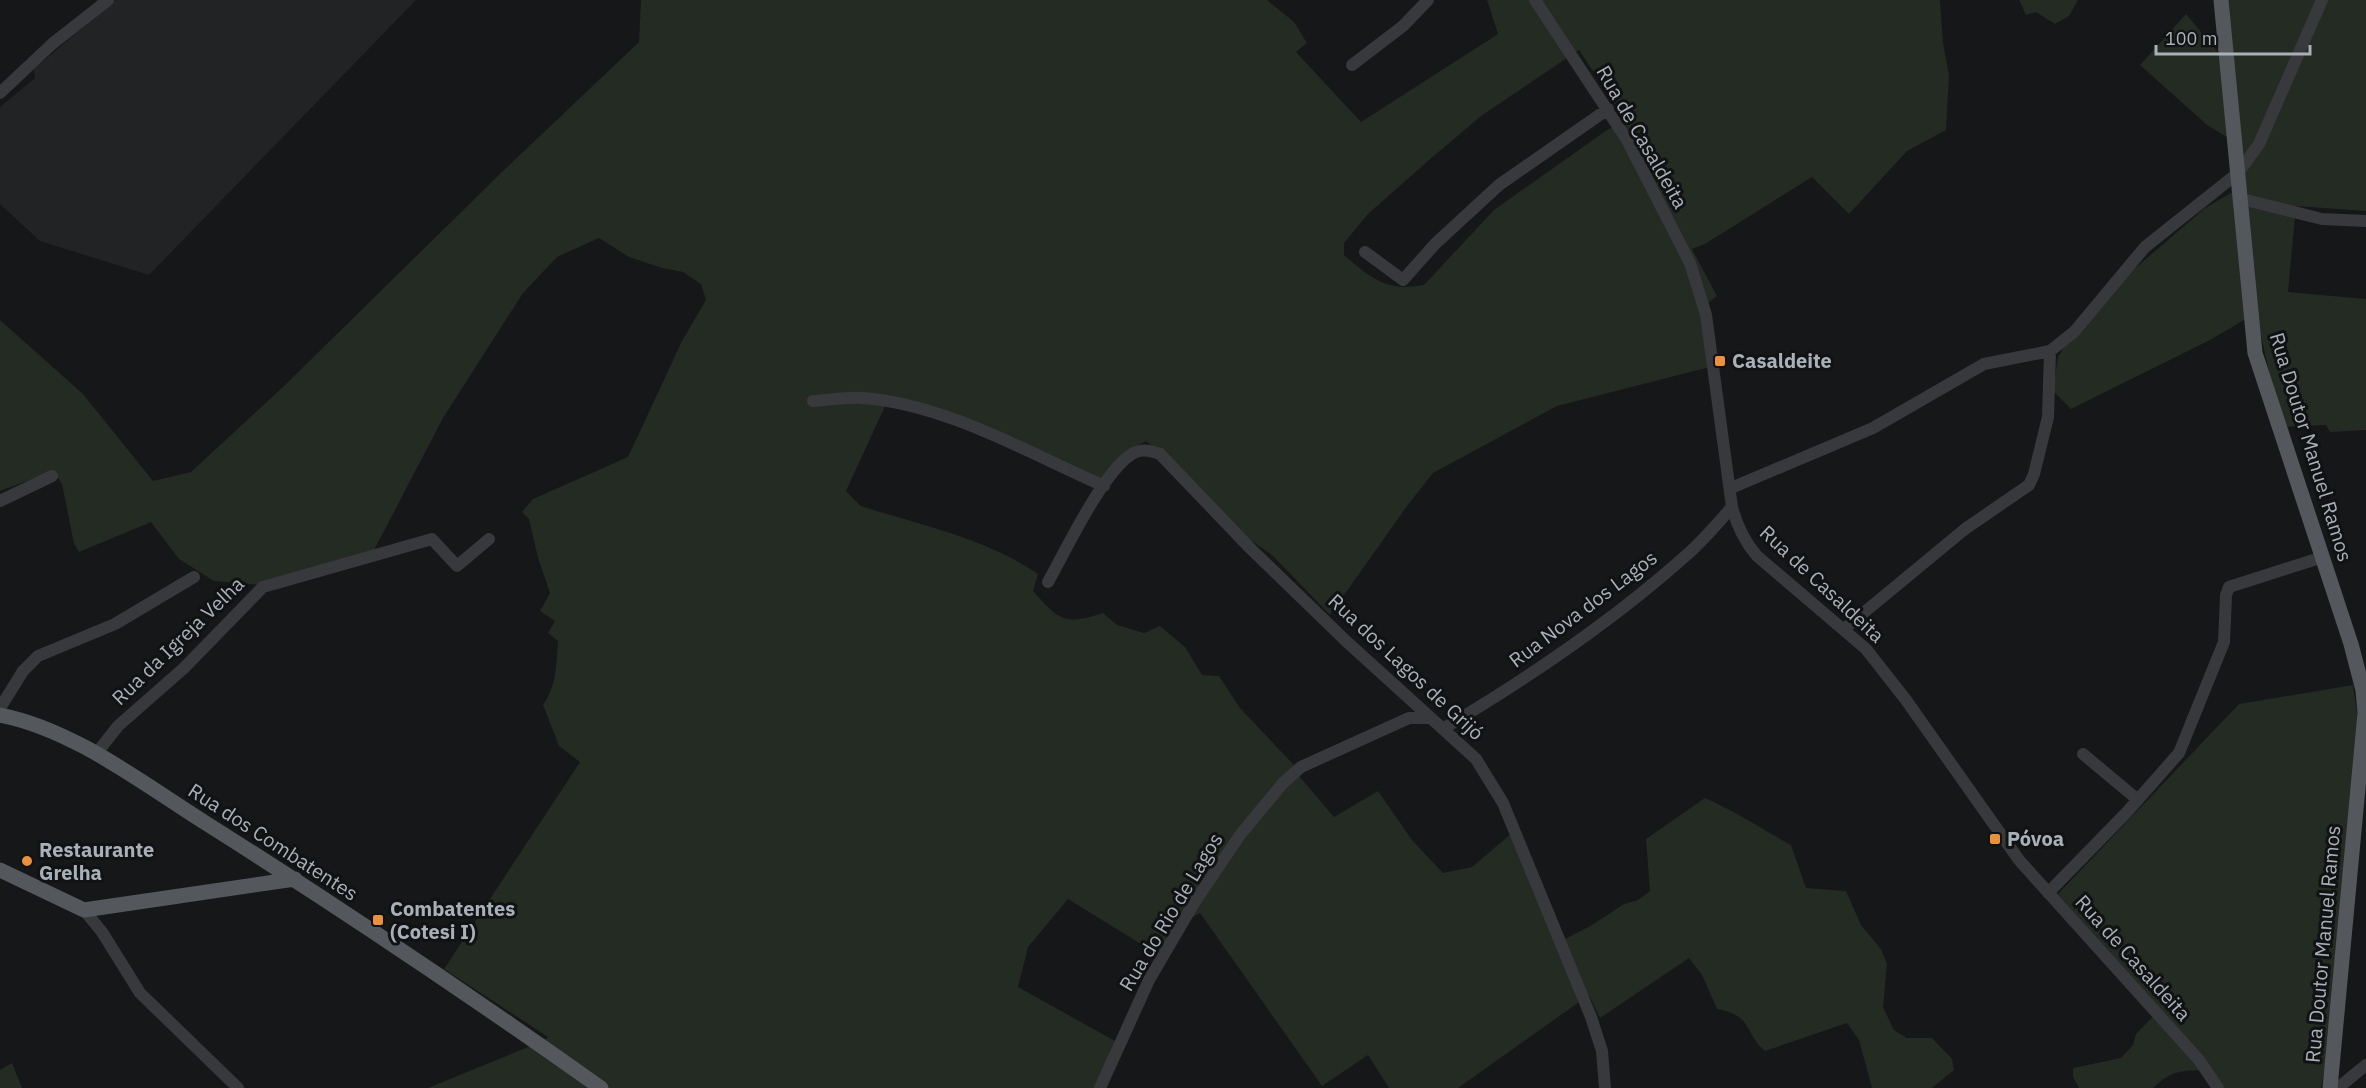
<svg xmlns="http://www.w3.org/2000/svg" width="2366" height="1088" viewBox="0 0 2366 1088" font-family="'IBM Plex Sans',sans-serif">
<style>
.built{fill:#222325}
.green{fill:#232b23;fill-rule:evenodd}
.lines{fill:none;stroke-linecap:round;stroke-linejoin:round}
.minor{stroke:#38393d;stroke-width:12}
.major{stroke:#54575c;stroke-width:15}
.poi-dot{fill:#e9913e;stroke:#111213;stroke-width:2}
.labels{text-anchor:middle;stroke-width:6;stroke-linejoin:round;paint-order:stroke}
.street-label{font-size:20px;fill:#a9b0b8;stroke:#111213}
.poi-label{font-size:20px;font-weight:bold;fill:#a9b0b8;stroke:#111213;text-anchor:start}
</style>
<rect width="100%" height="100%" fill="#161718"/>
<!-- built -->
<path class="built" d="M115,0H416L149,275L40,241L0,204V107L35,78L34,69Z"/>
<!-- green -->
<path class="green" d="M641,0H1267L1294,22L1307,43L1296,52L1361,122L1498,34L1487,0H1940L1943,43L1949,75L1946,130L1907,151L1849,214L1812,177L1705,244L1692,249L1717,296L1699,310L1710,367L1557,406L1433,473L1407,506L1330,615L1272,555L1246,537L1172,461L1146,441L1135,447L1101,480L988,430L888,400L846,491L861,506C920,525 986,538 1038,574L1033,591C1059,620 1064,626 1103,613L1117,625L1144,633L1160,626L1185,647L1202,675L1219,676L1240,708L1293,764L1299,776L1334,817L1378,791L1412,840L1443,873L1472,867L1512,833L1565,939L1592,925L1624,904L1638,900L1650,891L1646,839L1705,798C1735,811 1762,829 1791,845L1806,888L1846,891L1861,925L1881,949L1887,964L1883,1007L1894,1030L1907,1038H1932L1952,1059L1954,1070L1932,1088H1872L1859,1040L1847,1023L1765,1051C1744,1033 1753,1015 1717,1009L1702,975L1689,958L1600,1018L1589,995L1458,1088H1389L1368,1055L1322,1086L1200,913L1187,920L1157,954L1068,899L1028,947L1018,987L1115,1041L1097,1088H428L543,1041L548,1037L444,969L580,762L559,746L543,705C557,685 556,665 558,641L548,633L555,621L540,611L550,593L538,558L529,519L522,512L533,499L628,457L682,341L706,300L701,284L683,272L662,268L629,257L599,238L557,257L523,293L443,418L372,554L272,586L214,581L179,559L151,522L79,552L74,544L62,484L53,471L0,491V320L83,394L153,481L191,472L284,386L504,170L639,42ZM1579,50L1626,121L1607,130L1494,210L1424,285C1386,292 1371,278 1344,255V243L1368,214L1428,161L1481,116Z
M2019,0H2078L2069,16L2055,24L2036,12L2026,15Z
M2226,0H2366V211L2296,206L2288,292L2366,299V430L2330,432L2326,425L2281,427L2256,313L2210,340L2071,409L2053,391L2058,357L2069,338L2110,290L2205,208L2231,193L2245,176L2240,145L2207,125L2140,65L2186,14L2231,68Z
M2353,685L2358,720L2327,1055L2321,1088H2222L2212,1070C2184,1071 2174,1068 2153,1088H2079L2073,1077V1068L2121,1058L2133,1045L2136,1034L2160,1009L2058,894L2239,704Z
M12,1063L22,1088H0V1070Z"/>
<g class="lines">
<!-- minor -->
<path class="minor" d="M1535,0L1627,140L1690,263L1706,315L1732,507C1737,526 1744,541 1757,556L1866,649L1906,700L2019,860L2199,1060L2218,1088
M1352,65L1403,26L1428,0
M0,93L52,44L108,0
M2242,199L2322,219L2366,221
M1365,252L1403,280L1435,244L1499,185L1608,109
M813,401C829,400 847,397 863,398C945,404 1029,453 1104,486
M1731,488L1873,428L1984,364L2050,351L2074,332L2145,247L2238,173L2259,144L2322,0
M0,501L52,476
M1048,582C1067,548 1100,478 1129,456C1139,448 1149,450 1160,454L1249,547L1346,641L1476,759L1503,803L1591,1017L1602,1051L1605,1088
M1844,629L1965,529L2029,485L2034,474L2048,417L2050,351
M0,708L23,671L38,656L115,624L194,577
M1444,728C1530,677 1617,618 1691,551C1706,537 1719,522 1732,507
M96,754L118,726L184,668L263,587L432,539L457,566L489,539
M2083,754L2138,800
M2048,893L2127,812L2179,753L2224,642L2226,595L2229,587L2323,557
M84,910L102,932L140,993L238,1088
M1100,1088L1149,980L1194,903L1240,835L1283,783L1301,767L1409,718H1430
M2338,1088L2366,1065"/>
<!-- major -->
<path class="major" d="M2221,0L2255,353L2351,644L2363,690L2365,713L2330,1088
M0,715C73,729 142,783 204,822C339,907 471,996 601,1088
M0,870L84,910L295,879"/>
</g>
<!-- markers -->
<g class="poi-dot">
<rect x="1714" y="355" width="12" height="12" rx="3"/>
<rect x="1989" y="833" width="12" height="12" rx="3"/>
<circle cx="27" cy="861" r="6"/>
<rect x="372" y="914" width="12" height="12" rx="3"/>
</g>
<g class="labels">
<!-- street labels -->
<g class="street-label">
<text transform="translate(1642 137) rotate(60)" y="7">Rua de Casaldeita</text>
<text transform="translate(2311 447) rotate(73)" y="7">Rua Doutor Manuel Ramos</text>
<text transform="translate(1822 584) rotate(43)" y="7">Rua de Casaldeita</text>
<text transform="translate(1583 609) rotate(-37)" y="7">Rua Nova dos Lagos</text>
<text transform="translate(178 641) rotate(-44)" y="7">Rua da Igreja Velha</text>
<text transform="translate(1406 667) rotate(43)" y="7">Rua dos Lagos de Grijó</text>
<text transform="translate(273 842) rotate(33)" y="7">Rua dos Combatentes</text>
<text transform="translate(1171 912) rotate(-59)" y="7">Rua do Rio de Lagos</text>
<text transform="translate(2323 944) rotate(-85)" y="7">Rua Doutor Manuel Ramos</text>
<text transform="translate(2133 958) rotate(48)" y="7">Rua de Casaldeita</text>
</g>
<!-- poi labels -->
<g class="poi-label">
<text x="1732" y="368">Casaldeite</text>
<text x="2007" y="846">Póvoa</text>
<text x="39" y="857">Restaurante<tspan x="39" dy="23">Grelha</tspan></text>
<text x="390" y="916">Combatentes<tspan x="390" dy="23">(Cotesi I)</tspan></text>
</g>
</g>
<!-- scale -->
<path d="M2156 45v9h154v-9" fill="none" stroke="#a9b0b8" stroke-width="3"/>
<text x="2165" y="45" font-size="18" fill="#a9b0b8" stroke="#111213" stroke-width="4.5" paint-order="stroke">100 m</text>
</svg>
